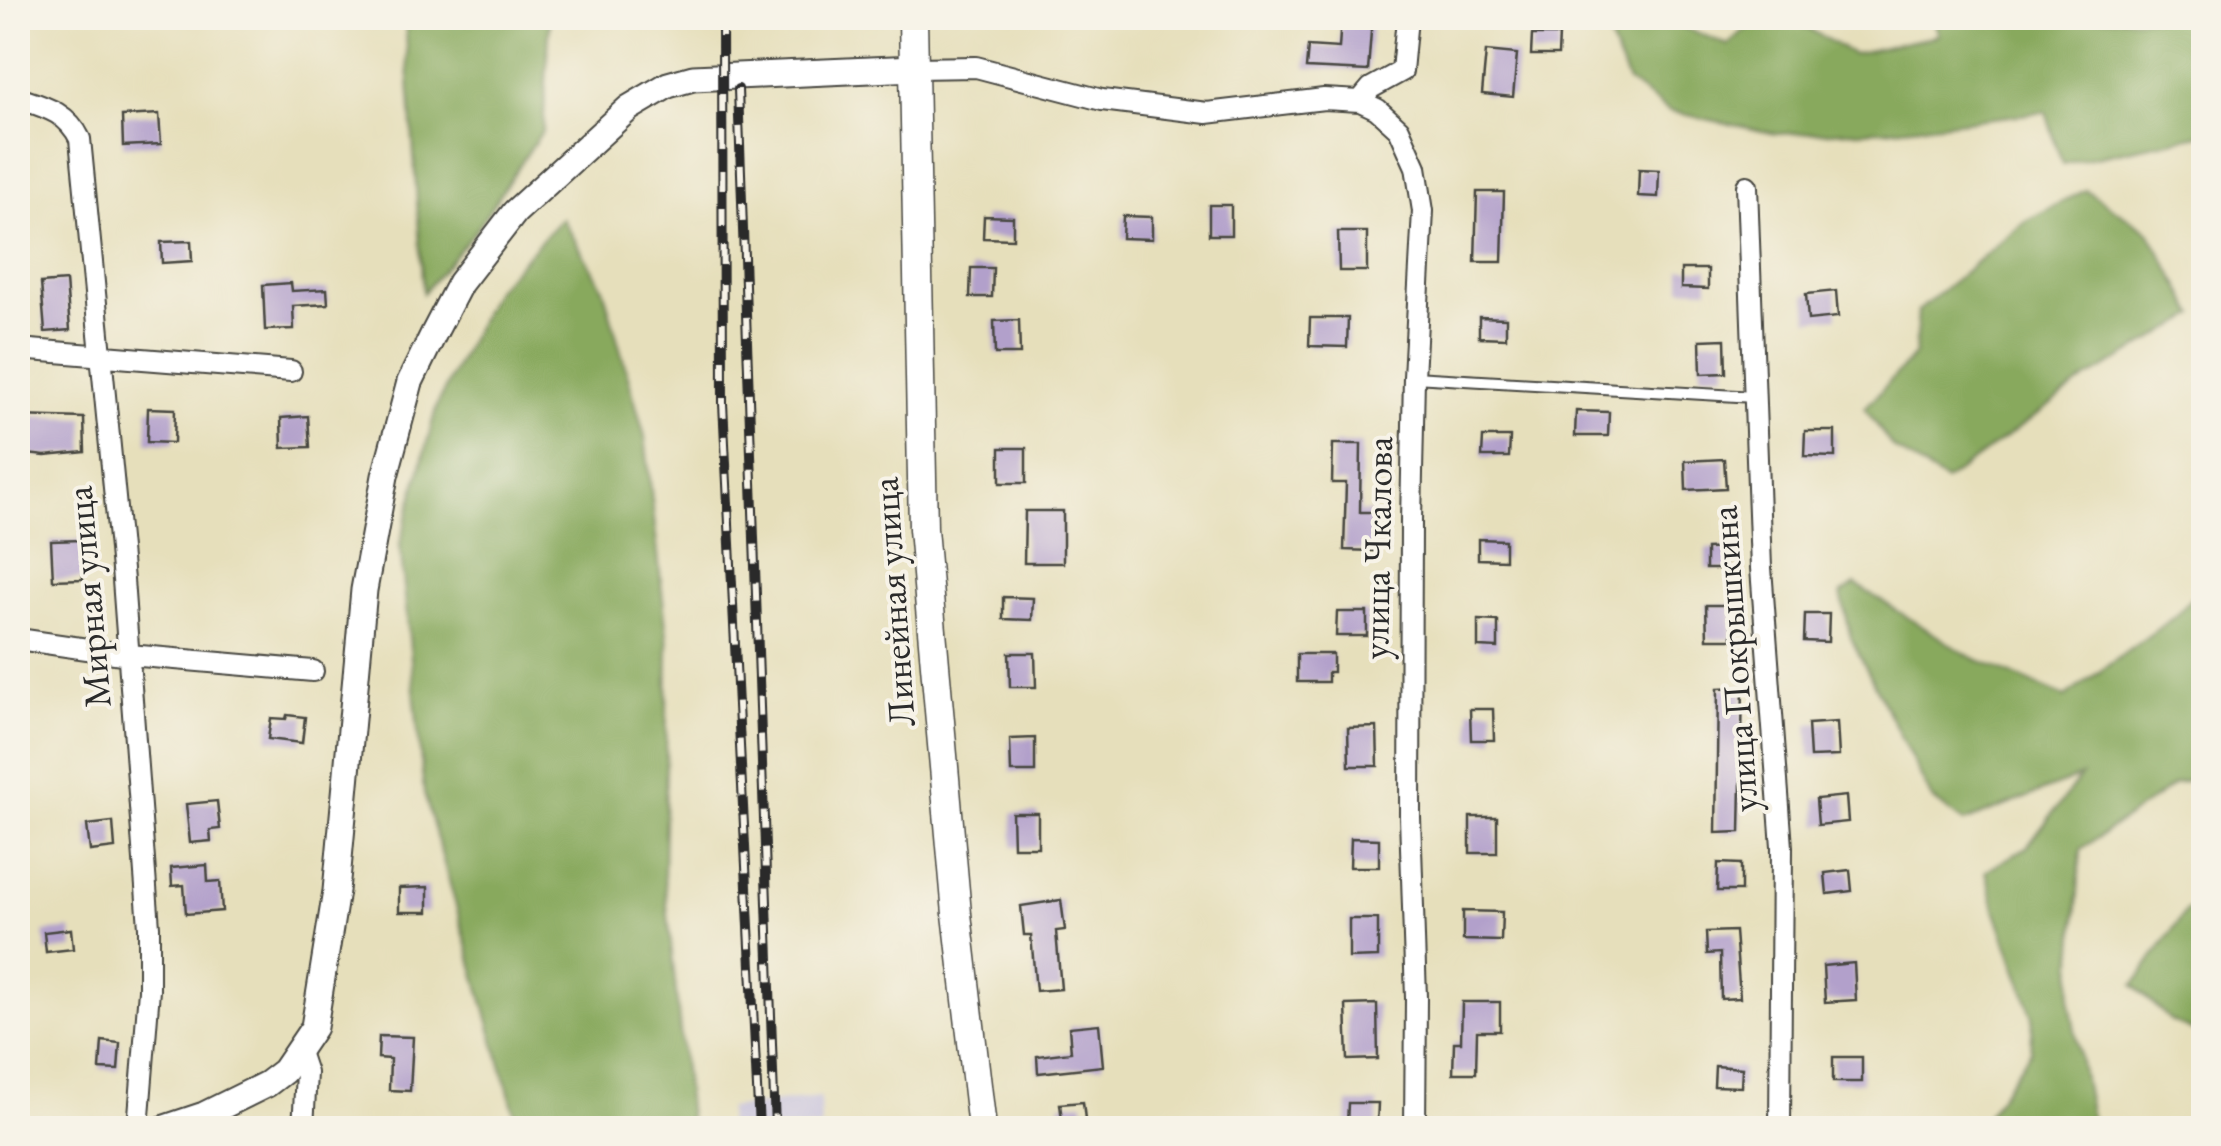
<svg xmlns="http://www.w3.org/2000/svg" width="2221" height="1146" viewBox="0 0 2221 1146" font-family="'EB Garamond',serif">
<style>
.industrial{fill:#c5c0da}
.forest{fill:#88a95d;stroke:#5a6a44;stroke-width:2.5}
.building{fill:#b2a0cb}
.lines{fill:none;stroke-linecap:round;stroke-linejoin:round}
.service-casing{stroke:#474641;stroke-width:14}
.minor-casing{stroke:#474641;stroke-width:24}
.tertiary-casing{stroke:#474641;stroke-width:29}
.secondary-casing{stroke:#474641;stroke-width:31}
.service{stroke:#fff;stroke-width:10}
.minor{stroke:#fff;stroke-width:20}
.tertiary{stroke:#fff;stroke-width:25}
.secondary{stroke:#fff;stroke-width:28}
.rail-casing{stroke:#2b2b2b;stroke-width:10}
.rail{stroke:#f7f3e8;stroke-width:6;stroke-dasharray:19;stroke-linecap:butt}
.labels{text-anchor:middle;stroke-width:8;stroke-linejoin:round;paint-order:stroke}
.street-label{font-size:38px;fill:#2b2b2b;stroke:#f7f3e8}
</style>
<rect width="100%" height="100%" fill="#f7f3e8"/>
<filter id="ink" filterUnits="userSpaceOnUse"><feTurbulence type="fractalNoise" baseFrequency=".01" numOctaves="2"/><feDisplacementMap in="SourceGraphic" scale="20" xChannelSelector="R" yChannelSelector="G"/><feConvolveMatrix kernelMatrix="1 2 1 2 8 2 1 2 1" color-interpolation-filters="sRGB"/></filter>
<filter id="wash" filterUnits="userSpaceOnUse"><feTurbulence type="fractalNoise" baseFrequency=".0048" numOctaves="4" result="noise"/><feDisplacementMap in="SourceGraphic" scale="40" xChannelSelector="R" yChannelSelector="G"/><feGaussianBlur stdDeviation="2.25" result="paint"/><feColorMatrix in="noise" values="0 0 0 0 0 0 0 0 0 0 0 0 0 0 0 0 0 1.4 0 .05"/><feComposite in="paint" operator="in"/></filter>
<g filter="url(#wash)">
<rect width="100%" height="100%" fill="#e6dfbb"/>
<!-- industrial -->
<path class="industrial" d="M820,1097L821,1128H727L728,1108Z"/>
<!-- forest -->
<path class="forest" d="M405,18H550L543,130L476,230L423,293Z
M1601,18H1660L1728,45L1757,18H1789L1853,54L1939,35L1933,18H2203V134L2062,164L2046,112L1884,130L1776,134L1669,111L1628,82Z
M2086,190L2149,232L2195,315L2086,379L1945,481L1893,448L1865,408L1915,354L1918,311L2025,221Z
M562,218L603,288L645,437L668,645L664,876L690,1128H519L424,793L400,544L437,405L494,291Z
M1855,584L1969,656L2065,697L2174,617L2203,585V776L2175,784L2081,849L2070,1003L2092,1122L2088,1128H1988V1114L2031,1051L2033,1017L1995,909L1986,871L2027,847L2081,776L1964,822L1932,799L1852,640L1841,594Z
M2203,906H2204L2203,1036L2170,1020L2134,985L2186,910Z"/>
<g id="blocks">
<!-- building -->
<path class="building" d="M1341,18H1372L1368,71L1306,68L1308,46L1339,48Z
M1532,35H1559L1558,55H1531Z
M1486,51L1517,54L1513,97L1482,94Z
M159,114L161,144L123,146L122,116Z
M1639,169L1659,170L1658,197L1638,196Z
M1477,192H1504L1502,262H1475Z
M1209,205H1231V235H1209Z
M984,216L1013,217V239L983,238Z
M1123,216L1152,217V239L1122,238Z
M1338,232H1367V271H1339Z
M191,241L192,261L162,263L161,242Z
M971,268H993L992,297H970Z
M1681,269H1708V289L1681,288Z
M66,281L70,330L45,332L41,283Z
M291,283L292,291L327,289L328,304L293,306L294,329L265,330L263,285Z
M1836,291L1838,317L1808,320L1806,294Z
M1479,317L1506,318V338L1479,337Z
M1310,318H1348L1347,347L1309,346Z
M1019,320L1020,354H995L994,321Z
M1725,339L1726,373L1701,374L1700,340Z
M148,408L175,409L174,443L147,442Z
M1576,411L1609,412L1608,436H1575Z
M18,416L84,418L85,452L45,456L18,453Z
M308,416L310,447L282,448L281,418Z
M1805,431H1835V457L1804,456Z
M1483,437H1510L1509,457H1482Z
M1333,444H1361L1360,512H1374L1373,551L1344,550L1346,483H1332Z
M1000,448H1026V483H1000Z
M1724,459L1726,488L1686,490L1685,461Z
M1025,511H1063V563H1024Z
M1478,539L1505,540V560L1478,559Z
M82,540L83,579L53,580L51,541Z
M1734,548V569H1706V549Z
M1003,597L1033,598L1032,620L1003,619Z
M1706,605H1732V639H1707Z
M1337,612H1367V636H1336Z
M1805,614H1829L1828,642L1804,641Z
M1478,620L1498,621V648L1478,647Z
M1009,653H1035L1036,687H1010Z
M1297,654H1333V672H1328V682H1297Z
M1743,687L1740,832L1716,833L1718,688Z
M1470,709H1493L1494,740H1471Z
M287,715L305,717L302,743L268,739L271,718L286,719Z
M1837,722L1839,756L1810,757L1808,724Z
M1377,727L1378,766H1349L1348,728Z
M1035,738V772H1011L1010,739Z
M1846,796L1848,822L1818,825L1816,799Z
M217,801L220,829L210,830L211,841L190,843L186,804Z
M1012,813H1038V847H1013Z
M1470,817H1497V853H1470Z
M113,822L115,848L90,851L87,825Z
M1351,838L1379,839V867H1350Z
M1718,863L1741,864V891H1717Z
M207,865L208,882L220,881L222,911L186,914L184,885L172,886L171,868Z
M1850,870L1852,891L1827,894L1825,873Z
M428,887V912H399V888Z
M1061,900L1065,930L1056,931L1061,989L1036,991L1031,935H1024L1021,906Z
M1463,911L1502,912L1501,941L1463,940Z
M1349,919H1378V957L1349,958Z
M71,929L73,949L46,952L44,932Z
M1735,931L1740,998L1721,999L1720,953L1707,954L1706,932Z
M1854,963L1856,1000L1825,1002L1823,966Z
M1462,1002H1500V1031H1477L1476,1073H1453L1454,1042H1461Z
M1377,1004L1378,1059L1348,1060L1346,1005Z
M1099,1024L1103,1066L1038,1073L1037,1056L1071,1052L1069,1027Z
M379,1036L413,1037L410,1091L389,1090L390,1059L378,1058Z
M102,1041L120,1043L118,1070L100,1069Z
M1833,1057H1862V1082H1833Z
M1715,1066L1742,1068L1741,1087L1714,1086Z
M1083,1102L1086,1128H1063L1060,1104Z
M1348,1103H1378L1377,1125H1347Z"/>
</g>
</g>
<g filter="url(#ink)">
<use href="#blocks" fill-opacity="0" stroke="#474641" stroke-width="2.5"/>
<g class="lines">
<defs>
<path id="service" d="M1414,377L1754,397"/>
<path id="minor" d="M1407,18L1402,71L1371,88L1360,101L1377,109L1399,129L1416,167L1423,211L1414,377L1411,521L1410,817L1416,998L1415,1128
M915,68L976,67L1102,100L1207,113L1324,99L1360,101
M18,98C45,107 67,112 80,139L123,580L149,927V990L138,1128
M1747,186L1761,568L1782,847L1780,1128
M18,349L291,371
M18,639L129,655L313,671
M299,1052L306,1073L303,1128"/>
<path id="tertiary" d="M165,1128L204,1115L267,1084L284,1071L314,1027L336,891L364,590L385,476L410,382L434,333L460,283L515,212L629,108L668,85L693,78L915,68"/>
<path id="secondary" d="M913,18L923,529L957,914L982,1128"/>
</defs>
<!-- service casing -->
<use href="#service" class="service-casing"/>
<!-- minor casing -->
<use href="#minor" class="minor-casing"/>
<!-- tertiary casing -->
<use href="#tertiary" class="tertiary-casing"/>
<!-- secondary casing -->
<use href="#secondary" class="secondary-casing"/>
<!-- service -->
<use href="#service" class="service"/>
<!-- minor -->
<use href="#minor" class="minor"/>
<!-- tertiary -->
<use href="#tertiary" class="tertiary"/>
<!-- secondary -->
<use href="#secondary" class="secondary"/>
<defs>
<path id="rail" d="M722,18L723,403L759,1128
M738,89L775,1128"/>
</defs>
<!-- rail casing -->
<use href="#rail" class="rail-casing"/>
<!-- rail -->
<use href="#rail" class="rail"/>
</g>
</g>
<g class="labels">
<!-- street labels -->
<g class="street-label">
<text transform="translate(1377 548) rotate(-89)" y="13">улица Чкалова</text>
<text transform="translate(88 597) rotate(-95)" y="13">Мирная улица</text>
<text transform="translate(893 602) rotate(-94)" y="13">Линейная улица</text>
<text transform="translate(1734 659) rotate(-94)" y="13">улица Покрышкина</text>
</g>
</g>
<!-- margin -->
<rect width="2221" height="1146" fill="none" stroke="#f7f3e8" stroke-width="60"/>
</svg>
